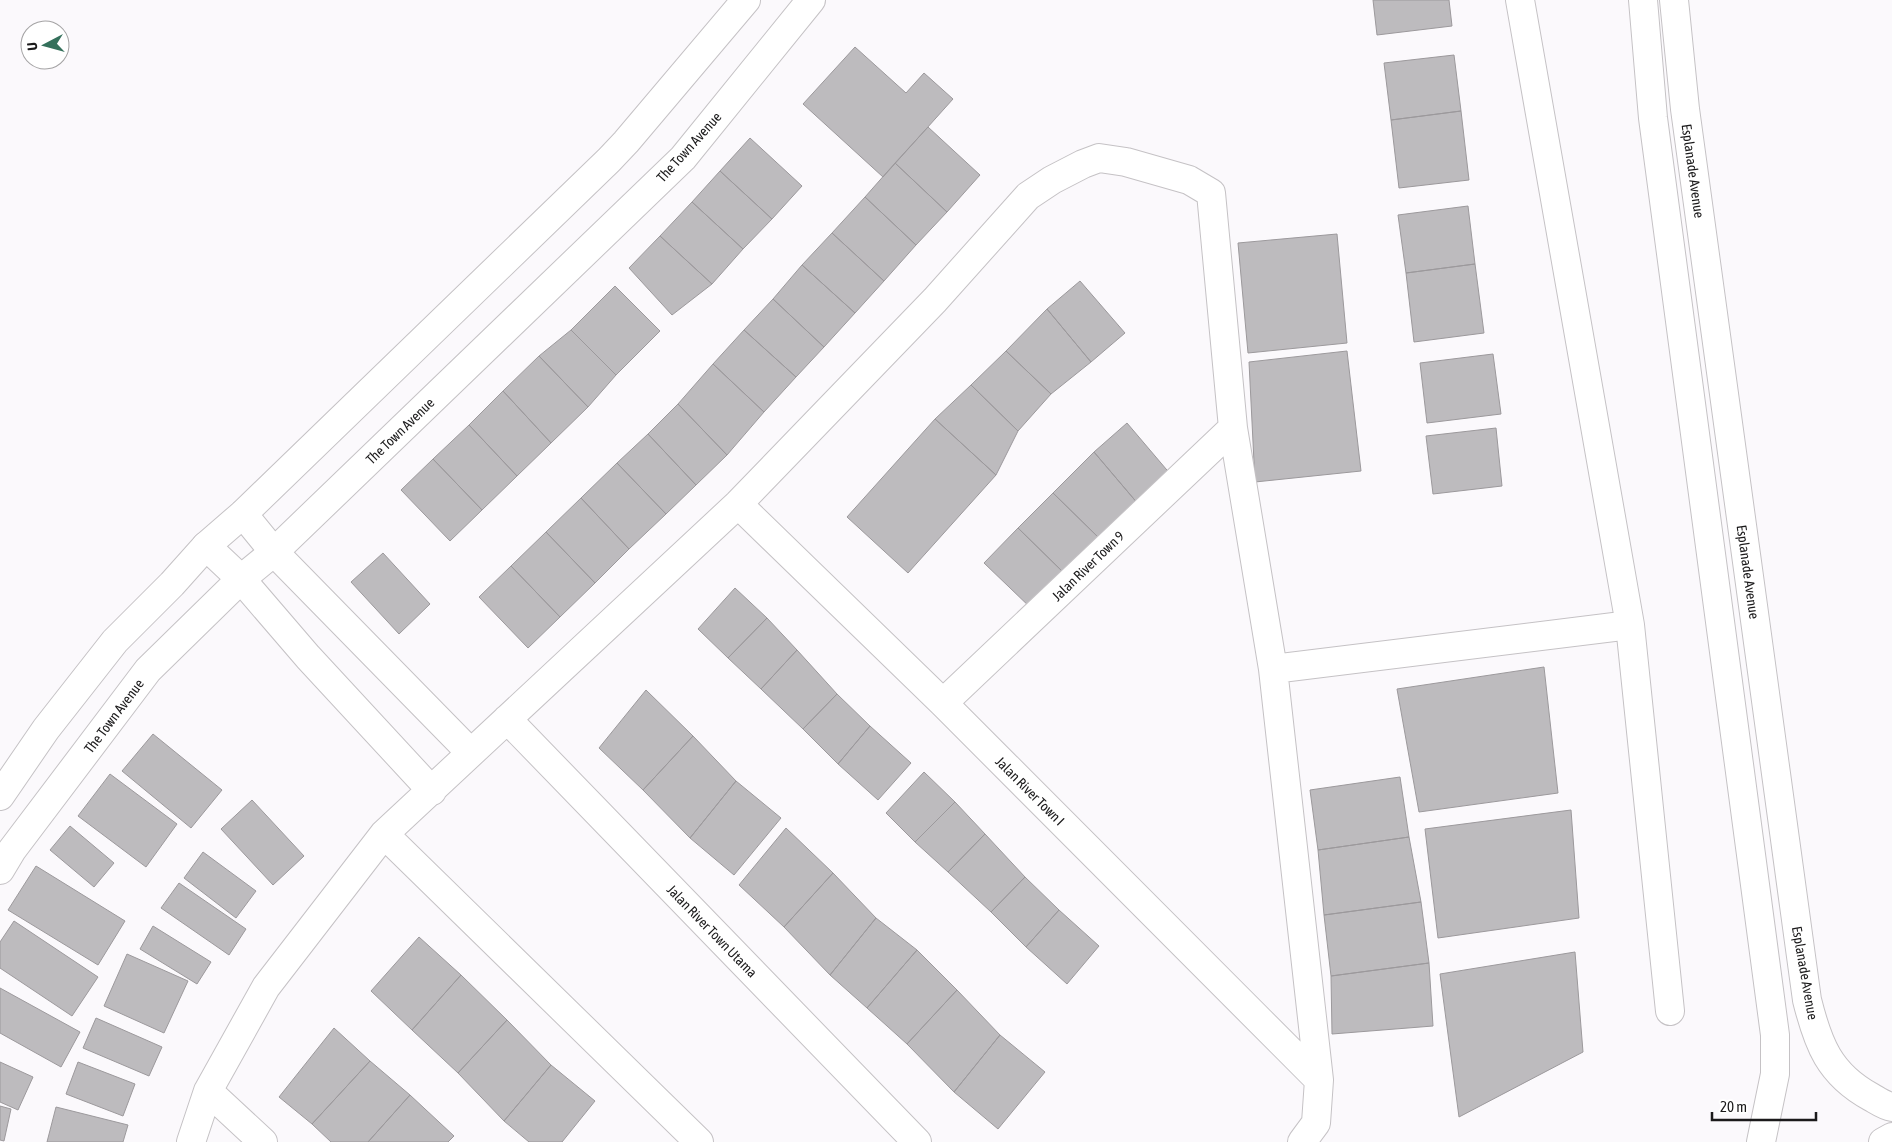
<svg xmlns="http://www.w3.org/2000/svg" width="1892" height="1142" viewBox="0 0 1892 1142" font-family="'Asap Condensed',sans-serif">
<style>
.building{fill:#bdbbbe;stroke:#9c999c}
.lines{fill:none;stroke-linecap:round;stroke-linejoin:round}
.minor-casing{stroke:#c5c2c5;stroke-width:30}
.tertiary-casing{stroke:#c5c2c5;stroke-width:30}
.minor{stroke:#fff;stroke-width:28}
.tertiary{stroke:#fff;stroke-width:28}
.labels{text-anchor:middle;stroke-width:4;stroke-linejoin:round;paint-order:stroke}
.street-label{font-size:14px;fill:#1b1a1b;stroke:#fff}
</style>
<rect width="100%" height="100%" fill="#fbf9fc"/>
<!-- building -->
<path class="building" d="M1373,0H1449L1452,26L1377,35Z
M855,47L906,93L924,73L953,99L883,177L803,104Z
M1454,55L1461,111L1391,120L1384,63Z
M1461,111L1469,180L1399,188L1391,120Z
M928,127L980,175L947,212L895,163Z
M750,138L802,186L772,219L720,171Z
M895,163L947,212L916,245L865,197Z
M720,171L772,219L743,249L692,202Z
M865,197L916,245L884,281L832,233Z
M692,202L743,249L712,284L660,236Z
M1468,206L1475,264L1406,273L1398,215Z
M832,233L884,281L855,313L802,265Z
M1337,234L1347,343L1248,353L1238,243Z
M660,236L712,284L672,315L629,268Z
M1475,264L1484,333L1414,342L1406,273Z
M802,265L855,313L824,347L773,299Z
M1080,281L1125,333L1091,362L1047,309Z
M615,286L660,331L616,375L571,330Z
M773,299L824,347L796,377L744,330Z
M1047,309L1091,362L1051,394L1006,351Z
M571,330L616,375L588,407L539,356Z
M744,330L796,377L764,412L713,364Z
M1006,351L1051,394L1018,431L971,385Z
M1347,351L1361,471L1255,482L1249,362Z
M1493,354L1501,414L1427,423L1420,363Z
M539,356L588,407L551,443L503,391Z
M713,364L764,412L727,455L678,404Z
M971,385L1018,431L996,475L935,419Z
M503,391L551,443L517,476L469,425Z
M678,404L727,455L696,485L648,434Z
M935,419L996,475L908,573L847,517Z
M1127,423L1172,476L1139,505L1094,452Z
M469,425L517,476L482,510L433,459Z
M1496,428L1502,486L1433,494L1426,436Z
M648,434L696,485L666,514L617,463Z
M1094,452L1139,505L1098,537L1053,493Z
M433,459L482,510L450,541L401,490Z
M617,463L666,514L629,549L581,498Z
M1053,493L1098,537L1065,574L1018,528Z
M581,498L629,549L595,583L546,532Z
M1018,528L1065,574L1034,611L984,563Z
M546,532L595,583L560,617L511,566Z
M383,553L430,604L399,634L351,582Z
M511,566L560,617L528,648L479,597Z
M735,588L767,618L728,658L698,629Z
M767,618L797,650L761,689L728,658Z
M797,650L837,694L803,729L761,689Z
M1544,667L1558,793L1419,812L1397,689Z
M646,690L693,736L643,790L599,748Z
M837,694L870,726L838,764L803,729Z
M870,726L911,763L878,800L838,764Z
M153,734L222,790L191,828L122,771Z
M693,736L736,781L690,838L643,790Z
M924,772L955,802L915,842L886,813Z
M110,774L177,824L146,867L78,816Z
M1400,777L1409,837L1318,850L1310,790Z
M736,781L781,818L734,875L690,838Z
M252,800L304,856L273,885L221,829Z
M955,802L985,834L948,872L915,842Z
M1571,810L1579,918L1438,938L1425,829Z
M70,826L114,863L94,887L50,850Z
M786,828L833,873L784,927L739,885Z
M985,834L1025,877L991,912L948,872Z
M1409,837L1421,902L1324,915L1318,850Z
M203,852L256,891L236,918L184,878Z
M36,866L125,921L98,965L8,910Z
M833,873L876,918L830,975L784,927Z
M1025,877L1059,910L1026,947L991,912Z
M179,883L246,929L229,955L161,908Z
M1421,902L1429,963L1331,976L1324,915Z
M1059,910L1099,946L1067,984L1026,947Z
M876,918L917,950L867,1008L830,975Z
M14,921L98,977L72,1016L0,968V942Z
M153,926L211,962L197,984L140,949Z
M419,937L461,975L412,1030L371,991Z
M917,950L957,990L907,1044L867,1008Z
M1575,952L1583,1052L1459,1117L1440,974Z
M127,954L188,981L164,1033L104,1006Z
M1429,963L1433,1026L1332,1034L1331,976Z
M461,975L507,1020L458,1073L412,1030Z
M0,988L80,1032L61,1067L0,1033Z
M957,990L1000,1035L954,1092L907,1044Z
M96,1018L162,1047L149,1076L83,1048Z
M507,1020L551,1065L504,1121L458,1073Z
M334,1028L370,1061L312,1124L279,1097Z
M1000,1035L1045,1072L998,1129L954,1092Z
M370,1061L410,1095L368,1142H331L312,1124Z
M0,1062L33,1077L18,1110L0,1102Z
M78,1062L135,1084L123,1116L66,1094Z
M551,1065L595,1101L562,1142H529L504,1121Z
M410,1095L454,1136L448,1142H368Z
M0,1106L11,1109L4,1141L0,1140Z
M56,1107L128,1125L123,1142H47Z"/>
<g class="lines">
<defs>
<path id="minor" d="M1520,0L1630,625L1670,1011
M738,504L943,703L1319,1080
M243,514L274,552L470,752
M206,546L241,579L308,657L432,791
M1273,669L1630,625
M943,703L1233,428
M507,719L917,1142
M384,834L699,1142
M208,1091L263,1142
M191,1142L208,1091L266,987L384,834L738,504L935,300L1028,196L1052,180L1083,164L1099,158L1126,162L1189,180L1211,193L1233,428L1273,669L1319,1080L1316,1123L1302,1142"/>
<path id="tertiary" d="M1643,0L1653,118L1775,1035V1074L1761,1142
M1674,0L1685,109L1807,1000C1818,1044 1829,1074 1871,1097C1878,1101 1885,1106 1892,1107
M0,796L46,729L115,641L172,584L206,546L243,514L609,160L626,142L746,0
M0,870L12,850L148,670L241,579L274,552L683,158L811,0
M1883,1142L1892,1137"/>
</defs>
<!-- minor casing -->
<use href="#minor" class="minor-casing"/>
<!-- tertiary casing -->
<use href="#tertiary" class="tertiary-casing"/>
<!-- minor -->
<use href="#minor" class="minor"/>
<!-- tertiary -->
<use href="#tertiary" class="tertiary"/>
</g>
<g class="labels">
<!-- street labels -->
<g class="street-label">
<text transform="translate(689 147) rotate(-48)" y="5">The Town Avenue</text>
<text transform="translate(1693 171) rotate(82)" y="5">Esplanade Avenue</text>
<text transform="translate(400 431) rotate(-44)" y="5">The Town Avenue</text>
<text transform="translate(1088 566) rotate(-44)" y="5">Jalan River Town 9</text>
<text transform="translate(1748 572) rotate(82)" y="5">Esplanade Avenue</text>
<text transform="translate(114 716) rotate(-53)" y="5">The Town Avenue</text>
<text transform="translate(1030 791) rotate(45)" y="5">Jalan River Town I</text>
<text transform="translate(712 931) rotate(46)" y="5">Jalan River Town Utama</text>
<text transform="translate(1805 973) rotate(80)" y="5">Esplanade Avenue</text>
</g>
</g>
<!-- north arrow -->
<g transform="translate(45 45) rotate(264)"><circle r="24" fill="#ffffff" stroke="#a4a3a4"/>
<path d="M0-4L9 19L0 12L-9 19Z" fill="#34705b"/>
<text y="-8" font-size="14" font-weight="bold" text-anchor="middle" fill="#1b1a1b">U</text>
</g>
<!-- scale -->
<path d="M1712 1112v8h104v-8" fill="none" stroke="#1b1a1b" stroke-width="2.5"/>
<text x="1720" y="1112" font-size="15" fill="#1b1a1b" stroke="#ffffff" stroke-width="4" paint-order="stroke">20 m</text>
</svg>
